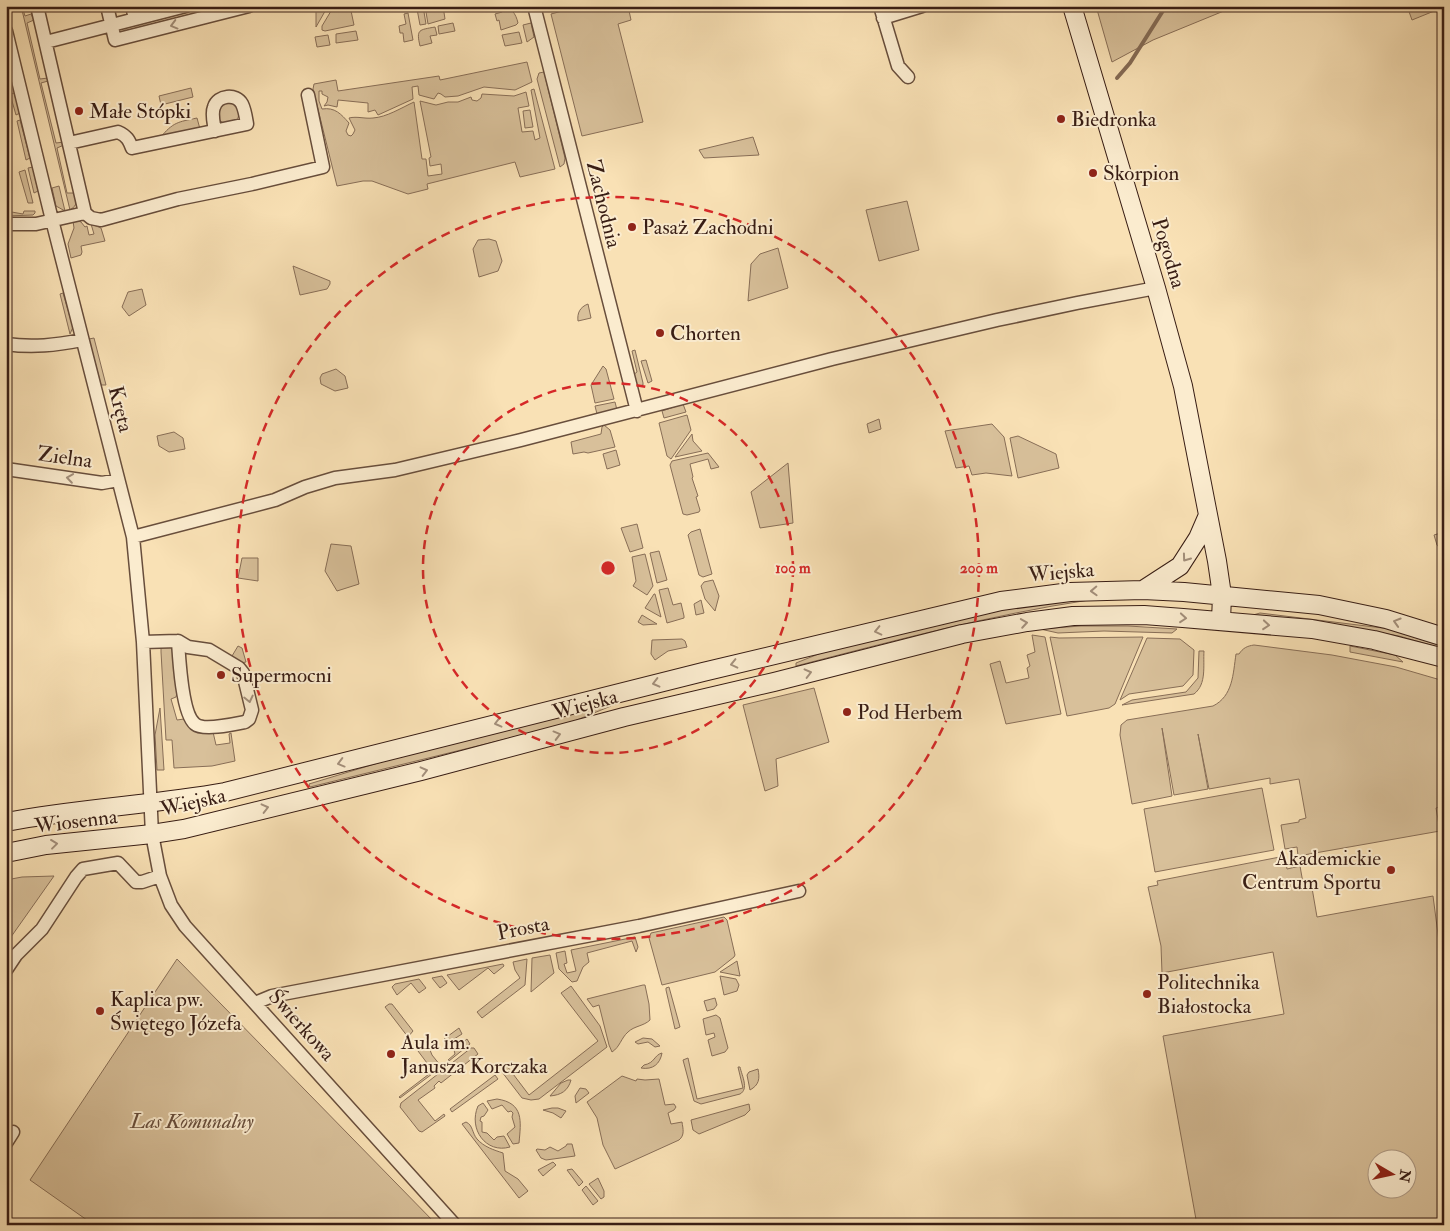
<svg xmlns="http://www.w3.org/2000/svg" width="1450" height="1231" viewBox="0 0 1450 1231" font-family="'IM FELL Double Pica',serif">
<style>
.green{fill:#d8c09a;stroke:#886e57;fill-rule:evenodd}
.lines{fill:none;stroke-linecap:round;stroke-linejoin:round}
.stream{stroke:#846a54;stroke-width:4}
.street-casing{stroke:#684e3c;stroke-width:15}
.secondary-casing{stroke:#381d14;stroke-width:20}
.street{stroke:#fbeccf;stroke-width:12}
.secondary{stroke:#fbeccf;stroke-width:18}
.oneway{stroke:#a38f7b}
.ring{fill:none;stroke:#d62828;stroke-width:2.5;stroke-dasharray:9 6}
.poi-dot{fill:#8f2418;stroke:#fbeccf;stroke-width:2}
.labels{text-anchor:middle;stroke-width:4;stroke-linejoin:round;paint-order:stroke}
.poi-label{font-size:21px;fill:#381d14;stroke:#fbeccf;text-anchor:start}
.street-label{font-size:21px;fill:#381d14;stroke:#fbeccf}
.park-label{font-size:21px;font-style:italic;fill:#684e3c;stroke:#fbeccf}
.centre{fill:#d62828;stroke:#fbeccf;stroke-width:2.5}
.ring-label{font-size:15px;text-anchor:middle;font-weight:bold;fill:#d62828;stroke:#fbeccf;stroke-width:4;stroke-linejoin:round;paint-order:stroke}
</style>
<rect width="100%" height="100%" fill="#f9e1b5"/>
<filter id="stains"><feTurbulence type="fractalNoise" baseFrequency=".004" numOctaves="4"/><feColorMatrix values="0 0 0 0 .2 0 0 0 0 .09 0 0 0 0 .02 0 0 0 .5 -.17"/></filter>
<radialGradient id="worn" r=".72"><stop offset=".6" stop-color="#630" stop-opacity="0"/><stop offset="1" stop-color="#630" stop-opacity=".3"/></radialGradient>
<!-- green -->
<path class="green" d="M21,6H22L25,16L31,14L34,20L27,23L40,79L48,78V81L41,83L56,143L64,142V145L57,148L67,193H75C77,200 78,205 70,210Z
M316,6H328L316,27Z
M334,6H350L354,25L325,31L322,30V26Z
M423,6L426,24L420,25L417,9L418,7Z
M425,6H443L445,19L428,24Z
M501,6C511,6 516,14 518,23L516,25L501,30L499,20L497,21L495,14L502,12Z
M581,6H628L631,20L618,24L643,122L582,136L551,14Z
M1096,6H1236L1153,40L1112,62Z
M1407,6H1444V7L1412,20Z
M408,13L413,40L404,42L403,33H400L399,26L406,24L404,14Z
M453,23L455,31L439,34L438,26Z
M531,23L534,37L527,42L523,25Z
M435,27L437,35L430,36L432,43L420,46C416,29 419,30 435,27Z
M356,31L358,40L336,43V34Z
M519,32L522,43L505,46L502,35Z
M328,35L330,45L317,47L315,37Z
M527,62L532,82L515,90L484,87L458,96L445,97L441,94L438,93L434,99L419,95L418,86L412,87L413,99L378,115L375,110L368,112V103L338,100L337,107L328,105L324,106L327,102L328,97L322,94V91H319V101L322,109C335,107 341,114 349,123L346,131L348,135L351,136L353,134L355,130L349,118C357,116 365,119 373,118C387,117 401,108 414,102L422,159H426L428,176L442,174L441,164L430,166L429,158L431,157L420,101L436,105L448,102H458L471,97L472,100L477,101L481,98L482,94L514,96L526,92L529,106L518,108L522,132L533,131L535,140L540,138L531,90L534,89L555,169L520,177L515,162L427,184L428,189L408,194L372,181H363L337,186L313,89L314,84L336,80L338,91L439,76L440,80Z
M544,72L565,158L564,164L560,167L537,79L539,73Z
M191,88L193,97L161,105L159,96Z
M14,93L20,113L16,115L10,94Z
M217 113a11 11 0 1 1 22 0a11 11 0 1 1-22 0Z
M530,110L533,127L525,128L523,111Z
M197,118L200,129L160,138C173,122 178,122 197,118Z
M20,120L30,158L26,160L17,121Z
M753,137L759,155L704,158L699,150Z
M33,167L38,191L34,193L28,168Z
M25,170L33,203H28L19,172Z
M59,186L65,211L56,206L52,188Z
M907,201L919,250L879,261L866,210Z
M6,211L23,214L24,211H35V213L33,215L6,216Z
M77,220L81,222L85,227L87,226L89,235L94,234L91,224L101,228L105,241L81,246L82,252L81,255L71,258L68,244L74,228L73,221Z
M489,239L496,241L502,261L498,271L479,277L473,249L478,240Z
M778,248L788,288L748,301L751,264L760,254Z
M293,266L330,281V284L327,289L300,295Z
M142,289L146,305L129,316L122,307L128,292Z
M63,293L73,327L70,334L60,294Z
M588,304L591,318L578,321C577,313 580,307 588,304Z
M94,338L106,385H101L89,339Z
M635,350L643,383V385L636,387L633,375L637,372L632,351Z
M646,360L652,381L648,383L641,361Z
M603,366L606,369L614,399L595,403L591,385Z
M336,369L345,376L348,388L335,391L321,384L320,378L322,374Z
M615,402L617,410L597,414L595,406Z
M683,404L686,412L664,418L662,411Z
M687,415L691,430L671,459L667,456L659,423Z
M879,419L881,429L869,433L867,424Z
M992,424L1004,437L1012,476L986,473L972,475L969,466L956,468L945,431Z
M604,425L610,430L615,447L588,453L584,452L573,454L571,442L601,434L602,427Z
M174,432L183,438L185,449L169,452L159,446L157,436Z
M692,434L693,441L702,451L675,457Z
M1018,436L1056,454L1059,468L1018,478L1010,438Z
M616,450L620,465L607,469L603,454Z
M708,453L719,467L711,469L708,459L690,464L693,477L692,478L698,496L696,497L700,510L699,512L687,515L683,514L670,465L672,461Z
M788,463L793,523L760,528L751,492Z
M637,524L643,548L630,552L621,528Z
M700,529L712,574L703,577L699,575L688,535L691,532Z
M1444,532V553L1437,545L1434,535Z
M331,544L351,546L359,584L337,591L325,571Z
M659,551L667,580L657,583L650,553Z
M645,554L653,586L647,595L633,586L636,581L632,557Z
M242,558H258V581L238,578Z
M713,580L719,596L715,611L705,599L701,586L704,582Z
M668,588L673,605L681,603L684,616V618L667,623L659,590Z
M654,594H655L661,617L645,608Z
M701,600L704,613L696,615L694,604Z
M1089,600C990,615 893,641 796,666V663L836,647L1008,607L1046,601Z
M1260,613L1399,630L1444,643V649L1399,636L1324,623L1253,615Z
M642,615L657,624L643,625L638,622Z
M1081,626H1128L1177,629L1172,633L1104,631L1058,633L1040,629Z
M1032,635L1045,637L1061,714L1006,724L990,664L1000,661L1006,683L1029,678L1027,668L1030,666L1027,655L1035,652Z
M1050,637L1059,638L1143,637L1115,704L1109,708L1067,716Z
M1147,638L1180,639L1194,650L1193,675L1183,686L1129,694L1120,700Z
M682,639L685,641L687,647L668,651L655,660L651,654L652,640Z
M1254,645L1332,655L1396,667L1444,681V806L1436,808L1440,831L1298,856L1297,847L1285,849L1281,825L1299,822V820L1306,818L1299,779L1270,784V778L1209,789L1198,734L1208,789L1174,795L1162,728L1172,796L1132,804L1120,735L1121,725L1127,720L1213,706C1233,696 1233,674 1236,654H1239C1243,648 1247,646 1254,645Z
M170,646L174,650L177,693L176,697L171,699L177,720L184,719L213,732L216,745L230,743L229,734L231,733L235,761L212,766L174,768L172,740H166L161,652V647Z
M238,646L242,648L246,662L241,663L232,656Z
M1350,646L1395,655L1403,662L1350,652Z
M1199,651H1204C1203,665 1207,684 1194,694L1122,705L1132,700L1186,692L1198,678Z
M814,688L829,742L776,759L778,786L765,791L743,705Z
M611,703V706L567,724L310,787L309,784L414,752Z
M160,708L164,770H157L155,735Z
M1262,788L1274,850L1155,872L1144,809Z
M1285,856L1287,869L1300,866L1303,883L1311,882L1317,917L1433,896L1444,980V1225H1197L1163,1036L1284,1014L1273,952L1162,973L1161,946L1148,887L1158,885L1157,881ZM1408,1158V1188H1378V1158Z
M54,876L6,944V880L22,877Z
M724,917L727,920L735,955L734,957L715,972L662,985L649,938L651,933Z
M635,937L638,947L636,952L632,941L587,953L589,962L583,967L577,981L572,982L559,969L556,953L565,951L567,963L564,964L567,973L576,971L571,950Z
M550,955L554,973L531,992L532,958Z
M177,959L437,1225H94L30,1180Z
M527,959L525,985L482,1018L477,1012L520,978L515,970L513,962Z
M737,961L740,976L720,972Z
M503,964L504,966L494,974L488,968L459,990L447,975Z
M442,976L447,983L440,988L432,978Z
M720,976L736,979L739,985L737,991L724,995Z
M419,979L426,988L419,993L411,983L397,995L392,987L395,984Z
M643,985H645L649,1004L650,1020C644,1026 634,1026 628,1032C621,1038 620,1047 612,1052L609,1045L599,1005L593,1007L587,999Z
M571,986L600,1026L607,1047L539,1099L531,1100L522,1098L502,1072V1069L507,1066L529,1095L598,1041L561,993Z
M669,987L680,1027L675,1029L666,990V988Z
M715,998L717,1005L714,1009L707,1011L704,1001Z
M389,1004H392L413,1031L408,1037L385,1007Z
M716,1015L720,1018L728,1048L725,1052L712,1056L708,1040L715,1037L714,1033L706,1035L703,1019Z
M459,1028L462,1034L446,1044L444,1039Z
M643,1038L652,1039L660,1046L655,1047L648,1042L638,1044L635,1042Z
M467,1039L470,1044L449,1061L448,1060L455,1054L454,1050Z
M420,1043H422L428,1050H430L432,1055L440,1065V1068L400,1098L399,1097L433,1071L415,1047Z
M471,1048H474L478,1054L441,1083L439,1081L434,1086L435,1088L418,1100L435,1121L444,1114L445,1116L422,1132L419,1131L400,1107L401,1103Z
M662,1053C660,1064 653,1070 641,1068L644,1065C655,1063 654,1055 662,1053Z
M688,1058L697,1099L743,1088L738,1067H740C742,1076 749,1089 740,1094L701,1104L694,1101L683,1060Z
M758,1069C760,1079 759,1085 750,1090L747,1075L749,1072Z
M495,1075L498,1079L452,1112L450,1109Z
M622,1076L636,1081L637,1079L645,1080L659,1079L665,1105L674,1104L676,1107L674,1110L668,1113L671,1124L682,1122C683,1129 685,1135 679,1140L615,1169L603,1145L597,1118L587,1102Z
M568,1080H571C568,1091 561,1095 550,1096L561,1083Z
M580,1088L586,1089L589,1093L576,1103L575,1096Z
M497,1099C524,1103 521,1121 519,1143L513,1144L507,1134L515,1127L512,1117L513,1113L511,1111L508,1112L502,1105L492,1109L487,1101Z
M483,1103L488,1110L484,1116L481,1117L480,1121L482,1122V1132L487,1133L494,1140L497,1137L504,1136L510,1147C486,1154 468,1129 478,1106Z
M749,1104L750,1110L745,1115L699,1134L693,1130L691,1120Z
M552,1108H558L566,1111L561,1118L553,1113L543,1110Z
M466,1122C473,1125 472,1133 477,1139C484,1147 494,1150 503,1153L505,1171L518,1179L528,1191L519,1198L462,1124Z
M567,1144H572L575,1156L546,1160L541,1158L536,1150L537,1149L545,1150L550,1147L558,1151L566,1146Z
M553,1162L556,1165L543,1176L538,1170Z
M572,1169L583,1182L579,1186L567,1170Z
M598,1178L604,1191V1197L601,1199L589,1184Z
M586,1186L598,1201L593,1205L582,1190Z"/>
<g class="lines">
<!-- stream -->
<path class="stream" d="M1117,78L1130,63L1166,6"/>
<defs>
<path id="street" d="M37,6L85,213L91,218L101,220L178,199L252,184L323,167L308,95
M107,6L115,40L249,6
M132,6L135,19
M534,6L637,411
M880,6L898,66L908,77
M883,18L922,6
M6,31L52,220L133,537L143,642L152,834L160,876L171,905L185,926L455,1225
M46,42L186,6
M69,143L118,132C127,136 129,140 132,148L247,124C246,118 245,110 242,104C236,93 218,95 214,107C211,114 214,124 215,131
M6,224H36L85,213
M6,344C33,348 56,345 82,340
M6,469L102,483L118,480
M133,537L275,500L305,487L335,478L395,470L521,440L832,359L997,320L1077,303L1156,288
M143,642L178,641L188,647L209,650L239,668L243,673L252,710L249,719L245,722C235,724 203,731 195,724C182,714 179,657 178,641
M6,970L16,955L42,929L76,877L83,869L118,863L136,882H142L160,876
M255,1003L272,996L639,926L799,891
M6,1143L13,1132"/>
<path id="secondary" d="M1072,6L1156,288L1183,386L1217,561L1222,595L1221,621
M1143,590L1180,566L1198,538L1208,515
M6,822C79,808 153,805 225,792L703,672L1001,601L1070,592L1143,590L1184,592L1319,605L1386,619L1444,637
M6,853L46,845L152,834L184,829L421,771L624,717L774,682L962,634L1027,622L1073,616L1144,615L1183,618L1312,629L1340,634L1374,640L1444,658"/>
</defs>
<!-- street casing -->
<use href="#street" class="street-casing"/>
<!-- secondary casing -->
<use href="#secondary" class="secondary-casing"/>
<!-- street -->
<use href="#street" class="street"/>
<!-- secondary -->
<use href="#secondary" class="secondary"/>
</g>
<!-- one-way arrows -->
<defs><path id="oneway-chevron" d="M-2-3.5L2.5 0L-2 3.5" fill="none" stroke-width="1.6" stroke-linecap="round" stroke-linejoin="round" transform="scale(1.25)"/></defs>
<g class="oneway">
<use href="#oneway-chevron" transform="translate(174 25) rotate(165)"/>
<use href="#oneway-chevron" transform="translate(70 478) rotate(-172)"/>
<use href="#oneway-chevron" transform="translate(1186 558) rotate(126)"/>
<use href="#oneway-chevron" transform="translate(1094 591) rotate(178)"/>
<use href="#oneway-chevron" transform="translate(1183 618) rotate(5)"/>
<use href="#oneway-chevron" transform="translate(1397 622) rotate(-163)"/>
<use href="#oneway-chevron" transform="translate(1024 623) rotate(-9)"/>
<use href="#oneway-chevron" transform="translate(1266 625) rotate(5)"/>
<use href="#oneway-chevron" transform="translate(878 631) rotate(167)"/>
<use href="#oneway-chevron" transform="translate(734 664) rotate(167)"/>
<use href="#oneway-chevron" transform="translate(808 673) rotate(-14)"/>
<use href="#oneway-chevron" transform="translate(656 683) rotate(166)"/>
<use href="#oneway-chevron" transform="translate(249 699) rotate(77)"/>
<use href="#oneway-chevron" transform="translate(498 723) rotate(166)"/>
<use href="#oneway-chevron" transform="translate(557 735) rotate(-15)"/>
<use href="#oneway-chevron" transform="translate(341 763) rotate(165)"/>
<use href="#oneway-chevron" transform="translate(424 771) rotate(-14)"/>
<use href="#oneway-chevron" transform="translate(265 808) rotate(-14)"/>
<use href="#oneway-chevron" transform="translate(54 844) rotate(-7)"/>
</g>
<!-- distance rings -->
<g class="ring">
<circle cx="608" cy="568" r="185"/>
<circle cx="608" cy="568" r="371"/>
</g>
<!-- markers -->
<g class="poi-dot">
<circle cx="79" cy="111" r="5"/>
<circle cx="1061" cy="119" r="5"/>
<circle cx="1093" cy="173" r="5"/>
<circle cx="632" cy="227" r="5"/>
<circle cx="660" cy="333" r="5"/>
<circle cx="221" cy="675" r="5"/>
<circle cx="847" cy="712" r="5"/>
<circle cx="1391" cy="870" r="5"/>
<circle cx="1147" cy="994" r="5"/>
<circle cx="100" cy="1011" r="5"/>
<circle cx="391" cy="1054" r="5"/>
</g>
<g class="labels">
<!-- poi labels -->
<g class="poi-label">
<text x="89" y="118">Małe Stópki</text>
<text x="1071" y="126">Biedronka</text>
<text x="1103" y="180">Skorpion</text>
<text x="642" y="234">Pasaż Zachodni</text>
<text x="670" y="340">Chorten</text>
<text x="231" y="682">Supermocni</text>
<text x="857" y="719">Pod Herbem</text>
<text x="1381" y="865" text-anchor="end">Akademickie<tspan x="1381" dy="24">Centrum Sportu</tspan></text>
<text x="1157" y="989">Politechnika<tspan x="1157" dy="24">Białostocka</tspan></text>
<text x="110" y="1006">Kaplica pw.<tspan x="110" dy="24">Świętego Józefa</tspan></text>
<text x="401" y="1049">Aula im.<tspan x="401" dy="24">Janusza Korczaka</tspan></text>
</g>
<!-- street labels -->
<g class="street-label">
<text transform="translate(604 204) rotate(76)" y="7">Zachodnia</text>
<text transform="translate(1169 253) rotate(73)" y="7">Pogodna</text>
<text transform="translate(121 409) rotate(76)" y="7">Kręta</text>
<text transform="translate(65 457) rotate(8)" y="7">Zielna</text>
<text transform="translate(1061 572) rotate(-5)" y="7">Wiejska</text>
<text transform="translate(585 704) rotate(-15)" y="7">Wiejska</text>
<text transform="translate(193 802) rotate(-13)" y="7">Wiejska</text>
<text transform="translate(76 821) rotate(-7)" y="7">Wiosenna</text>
<text transform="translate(523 928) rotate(-11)" y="7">Prosta</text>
<text transform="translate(302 1025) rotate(48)" y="7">Świerkowa</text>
</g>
<!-- park labels -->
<g class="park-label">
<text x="192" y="1128">Las Komunalny</text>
</g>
</g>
<circle cx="608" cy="568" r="8" class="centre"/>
<g class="ring-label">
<text x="793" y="573">100 m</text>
<text x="979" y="573">200 m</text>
</g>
<!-- margin -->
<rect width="1450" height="1231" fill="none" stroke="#f9e1b5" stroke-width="25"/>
<rect x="8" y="8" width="1435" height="1216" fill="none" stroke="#381d14" stroke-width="2.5"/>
<rect x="12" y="12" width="1425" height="1206" fill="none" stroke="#381d14"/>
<!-- north arrow -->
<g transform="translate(1392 1174) rotate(99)"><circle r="24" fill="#fbeccf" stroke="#ad9984"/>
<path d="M0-4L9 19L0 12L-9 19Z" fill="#8f2418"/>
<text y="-8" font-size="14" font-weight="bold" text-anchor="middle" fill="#381d14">N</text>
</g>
<rect width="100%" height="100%" filter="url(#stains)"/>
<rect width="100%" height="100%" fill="url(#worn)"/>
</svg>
